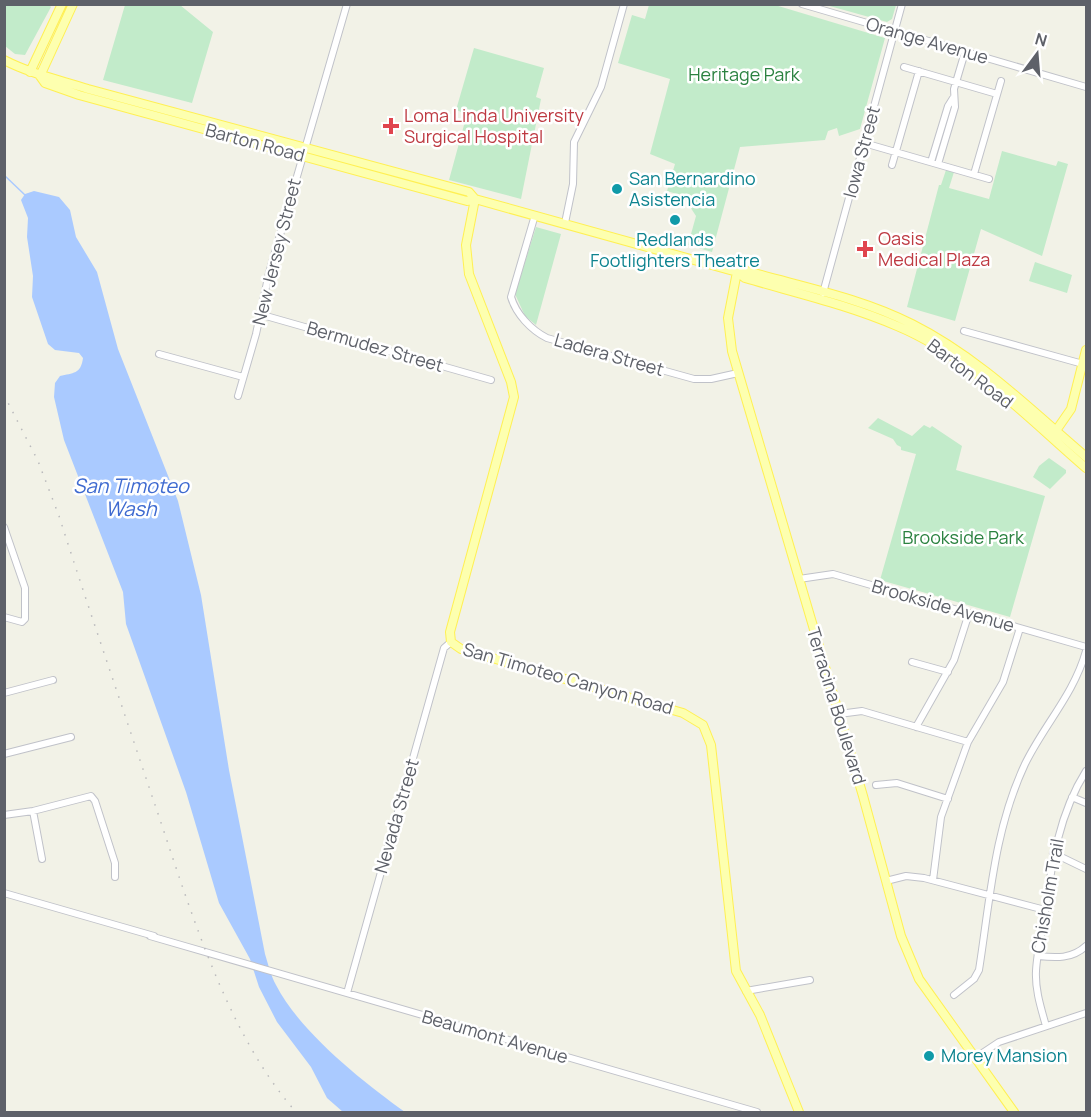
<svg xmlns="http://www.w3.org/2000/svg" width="1091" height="1117" viewBox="0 0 1091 1117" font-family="Manrope,sans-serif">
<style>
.green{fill:#c2ebca}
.water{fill:#aacaff}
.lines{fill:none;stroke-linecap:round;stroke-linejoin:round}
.stream{stroke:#aacaff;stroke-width:1.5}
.minor-casing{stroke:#c0c2c9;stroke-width:8}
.major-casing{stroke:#fff053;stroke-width:10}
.minor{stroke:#fff;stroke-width:6}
.major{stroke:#fdffaf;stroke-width:8}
.rail{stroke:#bababc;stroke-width:1.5;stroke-dasharray:1.5 8;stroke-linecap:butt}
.health-dot{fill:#e0444e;stroke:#fff;stroke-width:2}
.culture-dot{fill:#0f9aa8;stroke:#fff;stroke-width:2}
.labels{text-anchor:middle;stroke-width:5;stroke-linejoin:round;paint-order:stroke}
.street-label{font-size:18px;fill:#5e6169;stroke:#fff}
.park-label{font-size:18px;fill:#2b8240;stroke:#fff}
.health-label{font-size:18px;fill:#be3a42;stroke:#fff;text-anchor:start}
.culture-label{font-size:18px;fill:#0d838f;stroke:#fff;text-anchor:start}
.water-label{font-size:20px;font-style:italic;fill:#3e6ad0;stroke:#fff}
</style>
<rect width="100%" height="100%" fill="#f2f2e7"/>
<!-- green -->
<path class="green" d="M4,5H49L51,7L25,55L15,54L5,46Z
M125,5H180L213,32L192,103L103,80Z
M649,5H775L885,38L860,129L839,136L837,128L828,131L825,140L740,147L712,252L688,245L696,216L683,196L667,191L675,164L650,154L670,79L618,63L632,15L645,19Z
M826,5H896L892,19L887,22Z
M474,48L544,68L536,97L541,99L521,199L449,180L467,114L456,110Z
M1002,151L1056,166L1058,161L1068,164L1042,256L981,229L955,321L907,307L939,185H941L946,170L954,172L949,188L989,199Z
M536,227L561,234L536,325L525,316L515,294Z
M1035,262L1072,275L1067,293L1029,281Z
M878,418L912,436L924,425L930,428L932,426L962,446L956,470L1045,496L1010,617L880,580L916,454L901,450V447L897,445L893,439L868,428Z
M1049,458L1066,470V473L1050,489L1033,477L1039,466Z"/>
<!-- water -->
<path class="water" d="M34,191L59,197L70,210L76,237L97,272L118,349L178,501L201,595L229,770L265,954C268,964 271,976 276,985C300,1032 363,1082 405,1112H343L327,1098L311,1067L277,1022L259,987L250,959L219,903L186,792L126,624L123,592L64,440L54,397L55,383L60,376C73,373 81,374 83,358L79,353L55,350L48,344L32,297L33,276L27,237L28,218L21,200L25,194Z"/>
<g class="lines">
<!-- stream -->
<path class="stream" d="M4,175L25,195"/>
<defs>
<path id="minor" d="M802,4L1086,87
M904,67L997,94
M864,143L989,179
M931,162L948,106L953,98
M938,164L955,107L954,89L965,52
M892,165L919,71
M974,174L1001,81
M535,215L511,297C516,314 531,330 547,338L694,379H711L738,373
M565,223L573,184L574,142L601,87L624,4
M823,293L902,4
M259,314L491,380
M964,331L1083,364
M159,354L243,377
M238,396L256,334L269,273L347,4
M4,527L25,588V619L22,622L4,617
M799,579L833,574L1086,647
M912,662L948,672
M4,693L53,680
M839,714L862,711L968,742
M916,727L954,660L969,613
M4,754L71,737
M876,785L897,783L948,799
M1072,797L1086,803
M33,811L42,859
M4,815L33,811L91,796L95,801L115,863V877
M1053,853L1086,869
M933,880L941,817L968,742L1003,682L1020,628
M886,881L906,876L924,878L1045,910
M4,893L154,936
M150,936L757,1112
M1038,956C1056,958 1072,959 1086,946
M746,991L810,980
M347,993L444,648L451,642
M954,995L974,979L979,970C990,900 994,830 1025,764C1044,725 1074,694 1086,651
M1046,1026C1041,1008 1035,990 1036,971C1037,952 1042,931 1045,912C1052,862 1059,814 1086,771
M975,1058L999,1042L1086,1013"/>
<path id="major" d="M4,60C31,74 60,80 88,89L469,192L475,199
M30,72L62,4
M40,76L45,83L79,95L467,201L475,199L737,272L745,278C796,293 849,305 897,326C969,356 1028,418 1086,468
M40,76L73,4
M475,199L466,245L469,274L511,382L514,397L450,632L451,642L461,649L683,713L703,725L711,745L736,971L760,1015L799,1112
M737,272L728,318L732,351L863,796L901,936L919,979L1014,1112
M737,272L747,271C803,287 861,298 912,324C978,357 1031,410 1086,457
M1053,435L1071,409L1086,350"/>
</defs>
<!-- minor casing -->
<use href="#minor" class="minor-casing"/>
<!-- major casing -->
<use href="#major" class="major-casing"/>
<!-- minor -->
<use href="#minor" class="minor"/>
<!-- major -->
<use href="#major" class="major"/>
<!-- rail -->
<path class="rail" d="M4,395L38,461L59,516C89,610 121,703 152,796C187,898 224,1031 296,1112"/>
</g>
<!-- markers -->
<g class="health-dot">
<path d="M388 117h6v6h6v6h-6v6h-6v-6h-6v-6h6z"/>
<path d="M862 240h6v6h6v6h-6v6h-6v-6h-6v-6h6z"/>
</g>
<g class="culture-dot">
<circle cx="617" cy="189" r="6"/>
<circle cx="675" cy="220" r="6"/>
<circle cx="929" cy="1056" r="6"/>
</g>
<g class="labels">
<!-- street labels -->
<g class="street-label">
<text transform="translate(927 41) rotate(16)" y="6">Orange Avenue</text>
<text transform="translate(255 143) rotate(15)" y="6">Barton Road</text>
<text transform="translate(862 152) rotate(-75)" y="6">Iowa Street</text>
<text transform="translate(277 252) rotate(-76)" y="6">New Jersey Street</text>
<text transform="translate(375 347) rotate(16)" y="6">Bermudez Street</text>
<text transform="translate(609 355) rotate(16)" y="6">Ladera Street</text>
<text transform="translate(970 374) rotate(37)" y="6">Barton Road</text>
<text transform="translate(943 606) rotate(16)" y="6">Brookside Avenue</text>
<text transform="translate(568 679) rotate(16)" y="6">San Timoteo Canyon Road</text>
<text transform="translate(836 706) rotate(73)" y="6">Terracina Boulevard</text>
<text transform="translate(397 816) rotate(-74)" y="6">Nevada Street</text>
<text transform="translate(1048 896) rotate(-80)" y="6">Chisholm Trail</text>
<text transform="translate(495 1037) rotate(16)" y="6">Beaumont Avenue</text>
</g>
<!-- park labels -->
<g class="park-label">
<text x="744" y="81">Heritage Park</text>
<text x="963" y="544">Brookside Park</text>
</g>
<!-- health labels -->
<g class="health-label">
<text x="404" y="122">Loma Linda University<tspan x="404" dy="21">Surgical Hospital</tspan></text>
<text x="878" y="245">Oasis<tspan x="878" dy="21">Medical Plaza</tspan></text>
</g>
<!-- culture labels -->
<g class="culture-label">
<text x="629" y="185">San Bernardino<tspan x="629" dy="21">Asistencia</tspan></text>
<text x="675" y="246" text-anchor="middle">Redlands<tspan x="675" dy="21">Footlighters Theatre</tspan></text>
<text x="941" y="1062">Morey Mansion</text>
</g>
<!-- water labels -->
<g class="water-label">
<text x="131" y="493">San Timoteo<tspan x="131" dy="23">Wash</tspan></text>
</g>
</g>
<!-- border -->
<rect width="1091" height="1117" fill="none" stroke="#5e6169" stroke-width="12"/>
<!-- north arrow -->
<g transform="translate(1037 54) rotate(16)" stroke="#ffffff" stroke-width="4.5" paint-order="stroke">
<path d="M0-4.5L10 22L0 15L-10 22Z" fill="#5e6169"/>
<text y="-9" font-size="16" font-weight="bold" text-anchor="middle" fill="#5e6169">N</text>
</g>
</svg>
